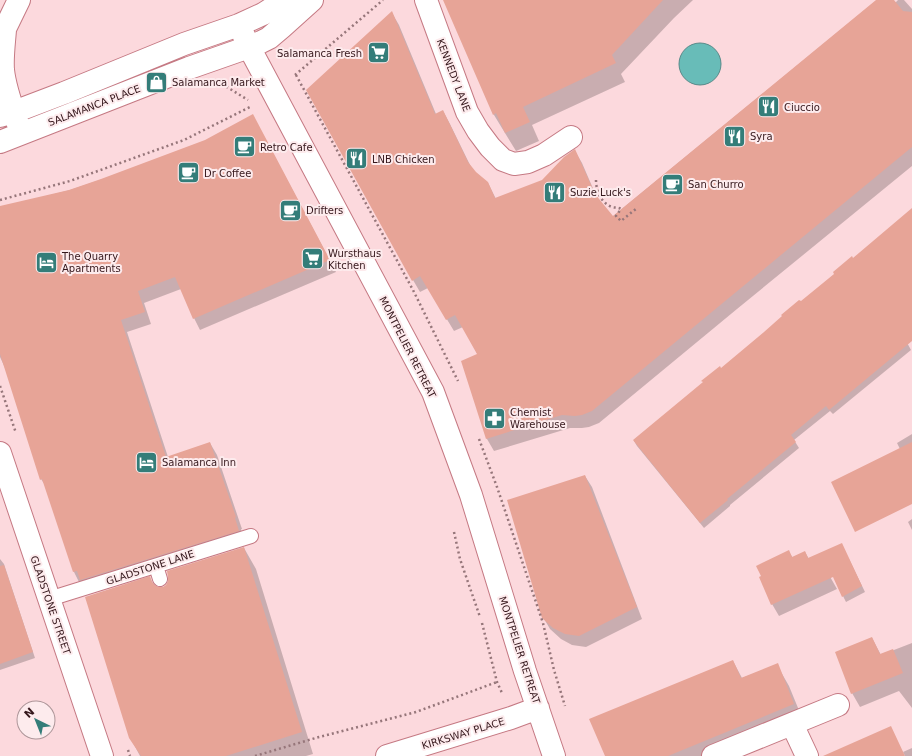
<svg xmlns="http://www.w3.org/2000/svg" width="912" height="756" viewBox="0 0 912 756" font-family="'DejaVu Sans',sans-serif">
<style>
.water{fill:#68bcb8;stroke:#588a89}
.shadow{fill:#0003}
.building{fill:#e7a497}
.lines{fill:none;stroke-linecap:round;stroke-linejoin:round}
.lane-casing{stroke:#c57983;stroke-width:16}
.street-casing{stroke:#c57983;stroke-width:24}
.path{stroke:#96767a;stroke-width:2.5;stroke-dasharray:2 3;stroke-linecap:butt}
.lane{stroke:#fff;stroke-width:14}
.street{stroke:#fff;stroke-width:22}
.labels{text-anchor:middle;stroke-width:4;stroke-linejoin:round;paint-order:stroke}
.poi-label{font-size:10px;fill:#34161b;stroke:#fdebed;text-anchor:start}
.street-label{font-size:10px;fill:#34161b;stroke:#fdebed}
</style>
<rect width="100%" height="100%" fill="#fcd9dd"/>
<!-- water -->
<path class="water" d="M679 64a21 21 0 1 1 42 0a21 21 0 1 1-42 0Z"/>
<!-- shadow -->
<path class="shadow" d="M444,0H693L674,18L621,74L625,82L532,125L539,141L516,151L494,115Z
M877,0H893L895,3L898,0H904L912,9V166L737,309L599,423L589,427L582,428H570L494,451L487,439L478,355L463,327L454,331L428,288L420,292L413,280L392,13L399,25L436,114L443,111L450,124L471,167L475,173L488,183L496,199L543,181L575,151L582,163L598,200L612,217Z
M259,127L336,272L200,330L194,318L181,289L144,303L151,324L127,332L168,457L210,443L217,455L242,529H241L245,543L80,584L74,572L45,485L41,479L6,370L0,357V208L70,190Z
M912,212V303L885,302L911,350L833,414L830,411L794,440L799,448L730,505V506L704,528L637,446L634,441L704,383L703,381L721,369L853,259Z
M912,434V488L900,449L897,443Z
M585,476L592,487L642,619L586,647L572,645L561,639L550,629L543,617Z
M912,519V530L908,522Z
M244,548L256,569L313,754L306,756H140L130,737L150,578L155,587L163,588Z
M789,552L793,558L805,552L809,559L824,566L837,589L779,616L772,604L762,577Z
M0,559L4,564L35,658L0,670Z
M849,559L865,592L846,602L843,596Z
M872,638L881,655L912,643V708L899,691L860,707L852,693Z
M733,661L742,678L777,665L789,686L805,725L731,756H606Z
M912,748V756H905L903,752Z"/>
<!-- building -->
<path class="building" d="M443,0H663L612,55L616,63L523,107L530,122L505,133L496,113L493,115Z
M876,0H894L903,11L912,12V147L730,297L592,411L582,415L575,416L562,415L486,439L461,361L477,354L455,315L446,320L420,276L412,281L306,90L392,11L435,114L443,110L468,162L476,172L488,182L495,198L542,180L564,157L575,149L595,194L613,216Z
M253,114L330,260L193,319L175,277L138,291L145,312L121,320L166,457L210,442L236,517L235,518L239,531L80,580L77,571L73,572L42,479L40,480L0,354V206L69,190L101,179L205,140Z
M912,208V341L829,410L826,406L791,435L796,442L727,499L728,500L700,523L633,440L703,382L701,381L720,366L721,368L764,332L782,316L781,315L799,300L801,301L834,274L833,272L852,256L853,258Z
M912,442V504L855,532L831,482Z
M585,475L637,607L579,636L565,634L553,628L542,618L507,500Z
M842,543L862,586L842,597L833,577L771,605L759,577L761,576L756,566L789,550L792,557L805,551L808,558Z
M244,547L302,732L226,756H141L129,738L85,597L150,576L152,582L155,585L158,587H163L166,585L168,581V577L167,571Z
M4,565L33,652L0,664V566Z
M872,637L880,654L893,649L903,673L851,694L835,652Z
M733,660L741,678L778,663L794,704L668,756H605L589,719Z
M891,726L905,756H823Z"/>
<g class="lines">
<defs>
<path id="lane" d="M156,566L160,579
M49,599L251,536"/>
<path id="street" d="M426,0L467,112L478,131L490,147L503,160L514,164L528,162L544,155L571,137
M239,25L249,47L433,392L471,495L525,671L554,756
M5,30C4,43 2,57 3,70C5,89 12,107 18,124
M0,39L19,0
M0,116L14,112L64,93L184,44L239,25L263,14L285,0
M0,142L189,68L249,47L261,42L269,38L282,27L312,0
M0,453L102,756
M792,724L807,756
M387,756L511,718L538,708
M713,756L838,705"/>
</defs>
<!-- lane casing -->
<use href="#lane" class="lane-casing"/>
<!-- street casing -->
<use href="#street" class="street-casing"/>
<!-- path -->
<path class="path" d="M295,75L383,0
M296,75L413,290L458,381
M222,84L248,100
M596,180C596,191 601,203 612,207C615,208 618,207 621,209L616,216L621,221L637,208
M0,200L70,181L184,140L252,106
M0,386L16,433
M479,439L497,487L543,623L554,670L565,706
M454,532L460,559L480,617
M482,623L497,682L502,693
M128,750L130,756
M255,756L319,737L416,712L497,682"/>
<!-- lane -->
<use href="#lane" class="lane"/>
<!-- street -->
<use href="#street" class="street"/>
</g>
<!-- icons -->
<defs>
<symbol id="supermarket-square" viewBox="-11 -11 22 22"><rect x="-9" y="-9" width="18" height="18" rx="4" fill="#347d79" stroke="#fdebed"/><path d="M-6-5.5h2.5l.6 2H6L4.5 2H-2.5L-4.4-4H-6ZM-1.5 3.2a1.3 1.3 0 1 0 .1 0ZM3 3.2a1.3 1.3 0 1 0 .1 0Z" fill="#fff"/></symbol>
<symbol id="shop-square" viewBox="-11 -11 22 22"><rect x="-9" y="-9" width="18" height="18" rx="4" fill="#347d79" stroke="#fdebed"/><path d="M-5-2.5h2.3a2.7 3.5 0 0 1 5.4 0H5L5.5 6h-11ZM-1.5-2.5h3a1.5 2.3 0 0 0-3 0Z" fill="#fff"/></symbol>
<symbol id="restaurant-square" viewBox="-11 -11 22 22"><rect x="-9" y="-9" width="18" height="18" rx="4" fill="#347d79" stroke="#fdebed"/><path d="M-5-6h1v4h1v-4h1v4h1v-4h1v5L-1.5 .5V6h-2V.5L-5-1ZM5-6V6H3V1.5H1.5Q1.5-4 5-6Z" fill="#fff"/></symbol>
<symbol id="cafe-square" viewBox="-11 -11 22 22"><rect x="-9" y="-9" width="18" height="18" rx="4" fill="#347d79" stroke="#fdebed"/><path d="M-5.5-4.5H6V0H3Q3 3.5 0 3.5H-2.5Q-5.5 3.5-5.5 0ZM3-3.2v2h1.7v-2ZM-6 4.5H4V6H-6Z" fill="#fff"/></symbol>
<symbol id="hotel-square" viewBox="-11 -11 22 22"><rect x="-9" y="-9" width="18" height="18" rx="4" fill="#347d79" stroke="#fdebed"/><path d="M-6-4.5h1.5V1H6V5H4.5V3h-9V5H-6ZM-4 0a1.8 1.8 0 1 1 3.6 0ZM.5 0V-2.5h3Q6-2.5 6 0Z" fill="#fff"/></symbol>
<symbol id="pharmacy-square" viewBox="-11 -11 22 22"><rect x="-9" y="-9" width="18" height="18" rx="4" fill="#347d79" stroke="#fdebed"/><path d="M-2-6h4v4h4v4h-4v4h-4v-4h-4v-4h4Z" fill="#fff"/></symbol>
</defs>
<g fill-rule="evenodd">
<use href="#supermarket-square" x="366" y="40" width="25" height="25"/>
<use href="#shop-square" x="144" y="70" width="25" height="25"/>
<use href="#restaurant-square" x="756" y="94" width="25" height="25"/>
<use href="#restaurant-square" x="722" y="124" width="25" height="25"/>
<use href="#cafe-square" x="232" y="134" width="25" height="25"/>
<use href="#restaurant-square" x="344" y="146" width="25" height="25"/>
<use href="#cafe-square" x="176" y="160" width="25" height="25"/>
<use href="#cafe-square" x="660" y="172" width="25" height="25"/>
<use href="#restaurant-square" x="542" y="180" width="25" height="25"/>
<use href="#cafe-square" x="278" y="198" width="25" height="25"/>
<use href="#supermarket-square" x="300" y="246" width="25" height="25"/>
<use href="#hotel-square" x="34" y="250" width="25" height="25"/>
<use href="#pharmacy-square" x="482" y="406" width="25" height="25"/>
<use href="#hotel-square" x="134" y="450" width="25" height="25"/>
</g>
<g class="labels">
<!-- poi labels -->
<g class="poi-label">
<text x="362" y="57" text-anchor="end">Salamanca Fresh</text>
<text x="172" y="86">Salamanca Market</text>
<text x="784" y="111">Ciuccio</text>
<text x="750" y="140">Syra</text>
<text x="260" y="151">Retro Cafe</text>
<text x="372" y="163">LNB Chicken</text>
<text x="204" y="177">Dr Coffee</text>
<text x="688" y="188">San Churro</text>
<text x="570" y="196">Suzie Luck's</text>
<text x="306" y="214">Drifters</text>
<text x="328" y="257">Wursthaus<tspan x="328" dy="12">Kitchen</tspan></text>
<text x="62" y="260">The Quarry<tspan x="62" dy="12">Apartments</tspan></text>
<text x="510" y="416">Chemist<tspan x="510" dy="12">Warehouse</tspan></text>
<text x="162" y="466">Salamanca Inn</text>
</g>
<!-- street labels -->
<g class="street-label">
<text transform="translate(454 75) rotate(69)" y="4">KENNEDY LANE</text>
<text transform="translate(94 105) rotate(-21)" y="4">SALAMANCA PLACE</text>
<text transform="translate(408 347) rotate(63)" y="4">MONTPELIER RETREAT</text>
<text transform="translate(150 567) rotate(-18)" y="4">GLADSTONE LANE</text>
<text transform="translate(51 605) rotate(71)" y="4">GLADSTONE STREET</text>
<text transform="translate(520 650) rotate(72)" y="4">MONTPELIER RETREAT</text>
<text transform="translate(463 733) rotate(-17)" y="4">KIRKSWAY PLACE</text>
</g>
</g>
<!-- north arrow -->
<g transform="translate(36 720) rotate(317)"><circle r="19" fill="#fdebed" stroke="#ad9699"/>
<path d="M0-3L7 15L0 10L-7 15Z" fill="#347d79"/>
<text y="-6" font-size="11" font-weight="bold" text-anchor="middle" fill="#34161b">N</text>
</g>
</svg>
